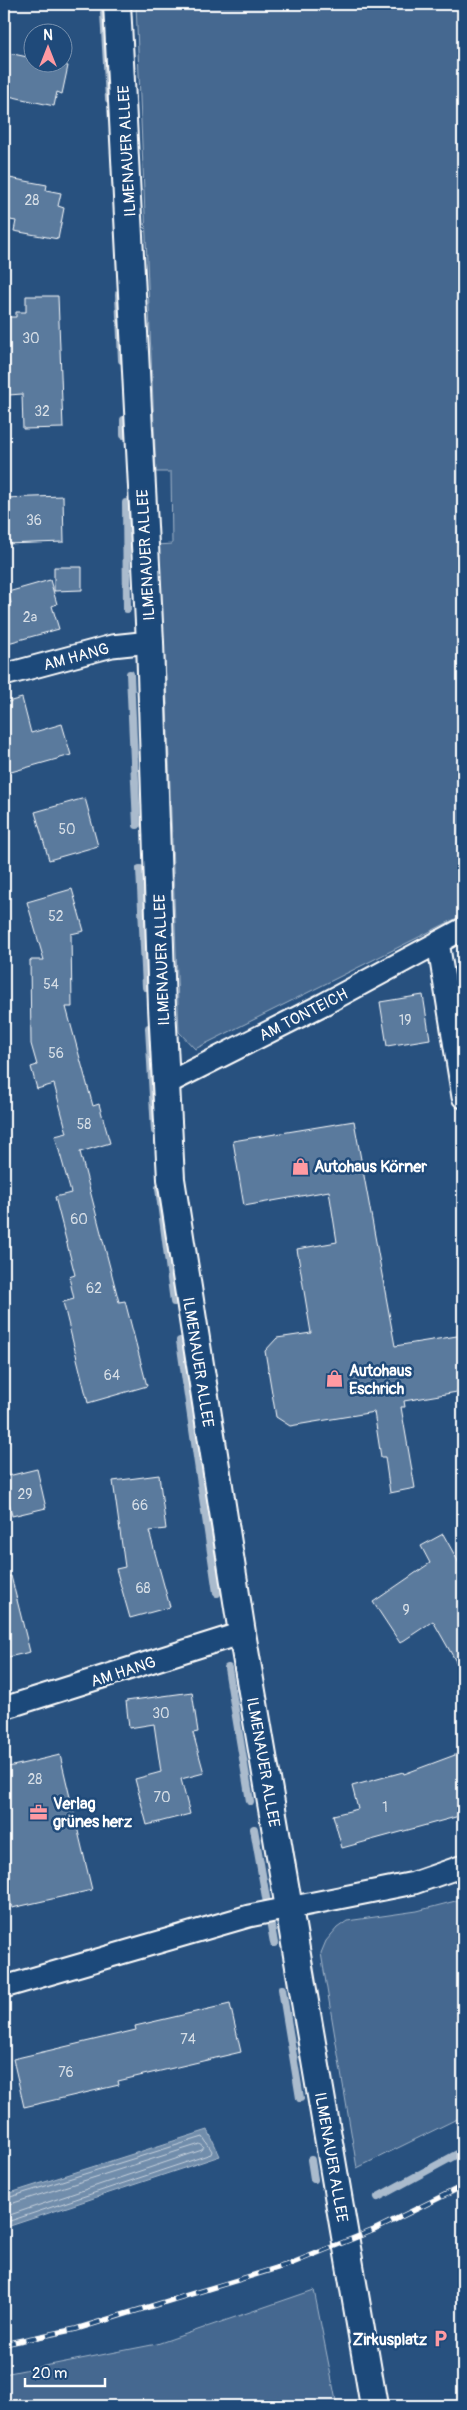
<svg xmlns="http://www.w3.org/2000/svg" width="467" height="2410" viewBox="0 0 467 2410" font-family="Pangolin,sans-serif">
<style>
.green{fill:#446890;stroke:#a2b4c8}
.water{fill:#718dab;stroke:#aabbcd}
.lines{fill:none;stroke-linecap:round;stroke-linejoin:round}
.shore{stroke:#c6d1dd;stroke-width:1}
.stream{stroke:#aabbcd;stroke-width:8}
.building{fill:#5a7a9d;stroke:#fff}
.minor-casing{stroke:#fff;stroke-width:25}
.tertiary-casing{stroke:#fff;stroke-width:30}
.minor{stroke:#1f4a7a;stroke-width:21}
.tertiary{stroke:#1f4a7a;stroke-width:26}
.rail-casing{stroke:#fff;stroke-width:5.5}
.rail{stroke:#1f4a7a;stroke-width:4;stroke-dasharray:11;stroke-linecap:butt}
.labels{text-anchor:middle;stroke-width:5;stroke-linejoin:round;paint-order:stroke}
.number-label{font-size:14px;fill:#d6dee6}
.street-label{font-size:16px;fill:#fff;stroke:#1f4a7a}
.poi-label{font-size:16px;font-weight:bold;fill:#fff;stroke:#1f4a7a;text-anchor:start}
</style>
<rect width="100%" height="100%" fill="#28517f"/>
<filter id="ink" filterUnits="userSpaceOnUse"><feTurbulence type="fractalNoise" baseFrequency=".02" numOctaves="2"/><feDisplacementMap in="SourceGraphic" scale="10" xChannelSelector="R" yChannelSelector="G"/><feConvolveMatrix kernelMatrix="1 2 1 2 8 2 1 2 1" color-interpolation-filters="sRGB"/></filter>
<g filter="url(#ink)">
<!-- green -->
<path class="green" d="M136,4H463V915L195,1049L179,1032L166,677L156,545L172,544L171,472H156Z
M463,1899V2116L357,2168L321,1953L326,1941L337,1928L347,1921L417,1911Z
M314,2290L337,2406H4V2374L157,2344Z"/>
<!-- water -->
<path class="water" d="M208,2130L220,2156L4,2228V2195Z"/>
<g class="lines">
<!-- shore -->
<path class="shore" d="M4,2199L203,2137L212,2151L211,2154L4,2223
M4,2206L200,2144L204,2147L202,2150L4,2217"/>
<!-- stream -->
<path class="stream" d="M104,13L109,99
M119,294L122,360
M124,420V435
M126,503L127,609
M130,674L137,825
M140,869L146,987
M149,1028L155,1131
M159,1188L174,1302
M180,1341L217,1593
M228,1668L250,1801
M254,1829L274,1943
M282,1989L300,2098
M311,2160L314,2179
M378,2197L463,2151"/>
</g>
<!-- building -->
<path class="building" d="M4,52L32,58V62H54L68,66L62,94L57,92L54,106L4,95Z
M4,177L47,185L46,190L61,193L58,206L64,208L58,239L14,231L16,221L4,219Z
M26,296H58L63,428L23,429L22,394L9,395L8,359H4V317H16V312H26Z
M63,496L64,542L4,544V498Z
M54,567H82V590L54,591Z
M50,580L57,604L52,606L59,629L8,643L4,628V605L11,603L8,592Z
M22,698L31,733L62,724L71,755L4,774V703Z
M85,798L98,846L49,860L35,812Z
M72,889L84,931L71,934L72,1007H66L93,1106L99,1104L110,1143L80,1152L119,1302L125,1301L147,1386L88,1403L63,1302L74,1299L69,1277L75,1275L55,1197L71,1193L55,1136L67,1133L54,1084L37,1089L31,1067L37,1065L31,1044L30,960H44L27,902Z
M423,995L430,1039L387,1046L380,1002Z
M354,1121L395,1346L463,1335V1391L404,1401L405,1407H401L415,1488L390,1493L385,1457H381L374,1412L290,1426L276,1417L265,1351L277,1338L311,1333L297,1249L337,1242L329,1191L244,1206L233,1141Z
M37,1469L46,1508L12,1516L4,1477Z
M159,1475L166,1529L149,1531L170,1607L130,1618L116,1569L125,1567L113,1481Z
M443,1534L463,1570V1674L433,1621L400,1643L373,1602L430,1563L421,1546Z
M11,1576L30,1652L4,1658V1577Z
M192,1692L198,1732L193,1733L204,1773L181,1779L190,1814L147,1825L135,1779L161,1772L154,1724L129,1728L126,1701Z
M463,1752V1815L342,1848L333,1815L358,1809L352,1786L403,1772L404,1774Z
M60,1755L92,1890L12,1908L4,1873V1768Z
M230,2004L241,2052L118,2081L119,2085L24,2107L13,2059L136,2030L135,2026Z"/>
<g class="lines">
<defs>
<path id="minor" d="M4,675L112,646L150,642
M438,942L463,1097
M166,1084L324,1004L463,929
M4,1708L242,1633
M4,1987L249,1916L414,1883L463,1866"/>
<path id="tertiary" d="M117,4L150,642L162,1007L171,1179L242,1633L374,2406"/>
</defs>
<!-- minor casing -->
<use href="#minor" class="minor-casing"/>
<!-- tertiary casing -->
<use href="#tertiary" class="tertiary-casing"/>
<!-- minor -->
<use href="#minor" class="minor"/>
<!-- tertiary -->
<use href="#tertiary" class="tertiary"/>
<defs>
<path id="rail" d="M4,2344L76,2329L290,2264L374,2230L463,2186"/>
</defs>
<!-- rail casing -->
<use href="#rail" class="rail-casing"/>
<!-- rail -->
<use href="#rail" class="rail"/>
</g>
</g>
<!-- icons -->
<defs>
<symbol id="shop-bare" viewBox="-9 -9 18 18"><path d="M-5-2.5h2.3a2.7 3.5 0 0 1 5.4 0H5L5.5 6h-11ZM-1.5-2.5h3a1.5 2.3 0 0 0-3 0Z" fill="#ff9aa2" stroke="#1f4a7a" stroke-width="2.5" paint-order="stroke"/></symbol>
<symbol id="office-bare" viewBox="-9 -9 18 18"><path d="M-6-3h4V-5.5h4V-3h4V5H-6ZM-1-4.5V-3h2v-1.5ZM-6 0V1H6V0Z" fill="#ff9aa2" stroke="#1f4a7a" stroke-width="2.5" paint-order="stroke"/></symbol>
<symbol id="parking-bare" viewBox="-9 -9 18 18"><path d="M-3.5-5.5H1a3.5 3.5 0 0 1 0 7H-1V5.5H-3.5ZM-1-3.4V-.6H.8a1.4 1.4 0 0 0 0-2.8Z" fill="#ff9aa2" stroke="#1f4a7a" stroke-width="2.5" paint-order="stroke"/></symbol>
</defs>
<g fill-rule="evenodd">
<use href="#shop-bare" x="288" y="1154" width="25" height="25"/>
<use href="#shop-bare" x="322" y="1366" width="25" height="25"/>
<use href="#office-bare" x="26" y="1800" width="25" height="25"/>
<use href="#parking-bare" x="428" y="2326" width="25" height="25"/>
</g>
<g class="labels">
<!-- number labels -->
<g class="number-label">
<text x="32" y="205">28</text>
<text x="31" y="343">30</text>
<text x="42" y="416">32</text>
<text x="34" y="525">36</text>
<text x="30" y="622">2a</text>
<text x="67" y="834">50</text>
<text x="56" y="921">52</text>
<text x="51" y="989">54</text>
<text x="405" y="1025">19</text>
<text x="56" y="1058">56</text>
<text x="84" y="1129">58</text>
<text x="79" y="1224">60</text>
<text x="94" y="1293">62</text>
<text x="112" y="1380">64</text>
<text x="25" y="1499">29</text>
<text x="140" y="1510">66</text>
<text x="143" y="1593">68</text>
<text x="406" y="1615">9</text>
<text x="161" y="1718">30</text>
<text x="35" y="1784">28</text>
<text x="162" y="1802">70</text>
<text x="385" y="1812">1</text>
<text x="188" y="2044">74</text>
<text x="66" y="2077">76</text>
</g>
<!-- street labels -->
<g class="street-label">
<text transform="translate(126 151) rotate(-93)" y="6">ILMENAUER ALLEE</text>
<text transform="translate(145 555) rotate(-93)" y="6">ILMENAUER ALLEE</text>
<text transform="translate(76 656) rotate(-15)" y="6">AM HANG</text>
<text transform="translate(161 960) rotate(-92)" y="6">ILMENAUER ALLEE</text>
<text transform="translate(303 1014) rotate(-27)" y="6">AM TONTEICH</text>
<text transform="translate(199 1362) rotate(81)" y="6">ILMENAUER ALLEE</text>
<text transform="translate(123 1671) rotate(-18)" y="6">AM HANG</text>
<text transform="translate(264 1762) rotate(80)" y="6">ILMENAUER ALLEE</text>
<text transform="translate(332 2157) rotate(80)" y="6">ILMENAUER ALLEE</text>
</g>
<!-- poi labels -->
<g class="poi-label">
<text x="314" y="1172">Autohaus Körner</text>
<text x="349" y="1376">Autohaus<tspan x="349" dy="18">Eschrich</tspan></text>
<text x="53" y="1809">Verlag<tspan x="53" dy="18">grünes herz</tspan></text>
<text x="427" y="2345" text-anchor="end">Zirkusplatz</text>
</g>
</g>
<!-- margin -->
<rect width="467" height="2410" fill="none" stroke="#1f4a7a" stroke-width="20"/>
<rect x="10" y="10" width="447" height="2390" fill="none" stroke="#fff" stroke-width="2" filter="url(#ink)"/>
<!-- north arrow -->
<g transform="translate(48 48)"><circle r="24" fill="#1f4a7a" stroke="#7992af"/>
<path d="M0-4L9 19L0 12L-9 19Z" fill="#ff9aa2"/>
<text y="-8" font-size="14" font-weight="bold" text-anchor="middle" fill="#ffffff">N</text>
</g>
<!-- scale -->
<path d="M25 2378v8h80v-8" fill="none" stroke="#ffffff" stroke-width="2.5"/>
<text x="32" y="2378" font-size="15" fill="#ffffff" stroke="#1f4a7a" stroke-width="4" paint-order="stroke">20 m</text>
</svg>
